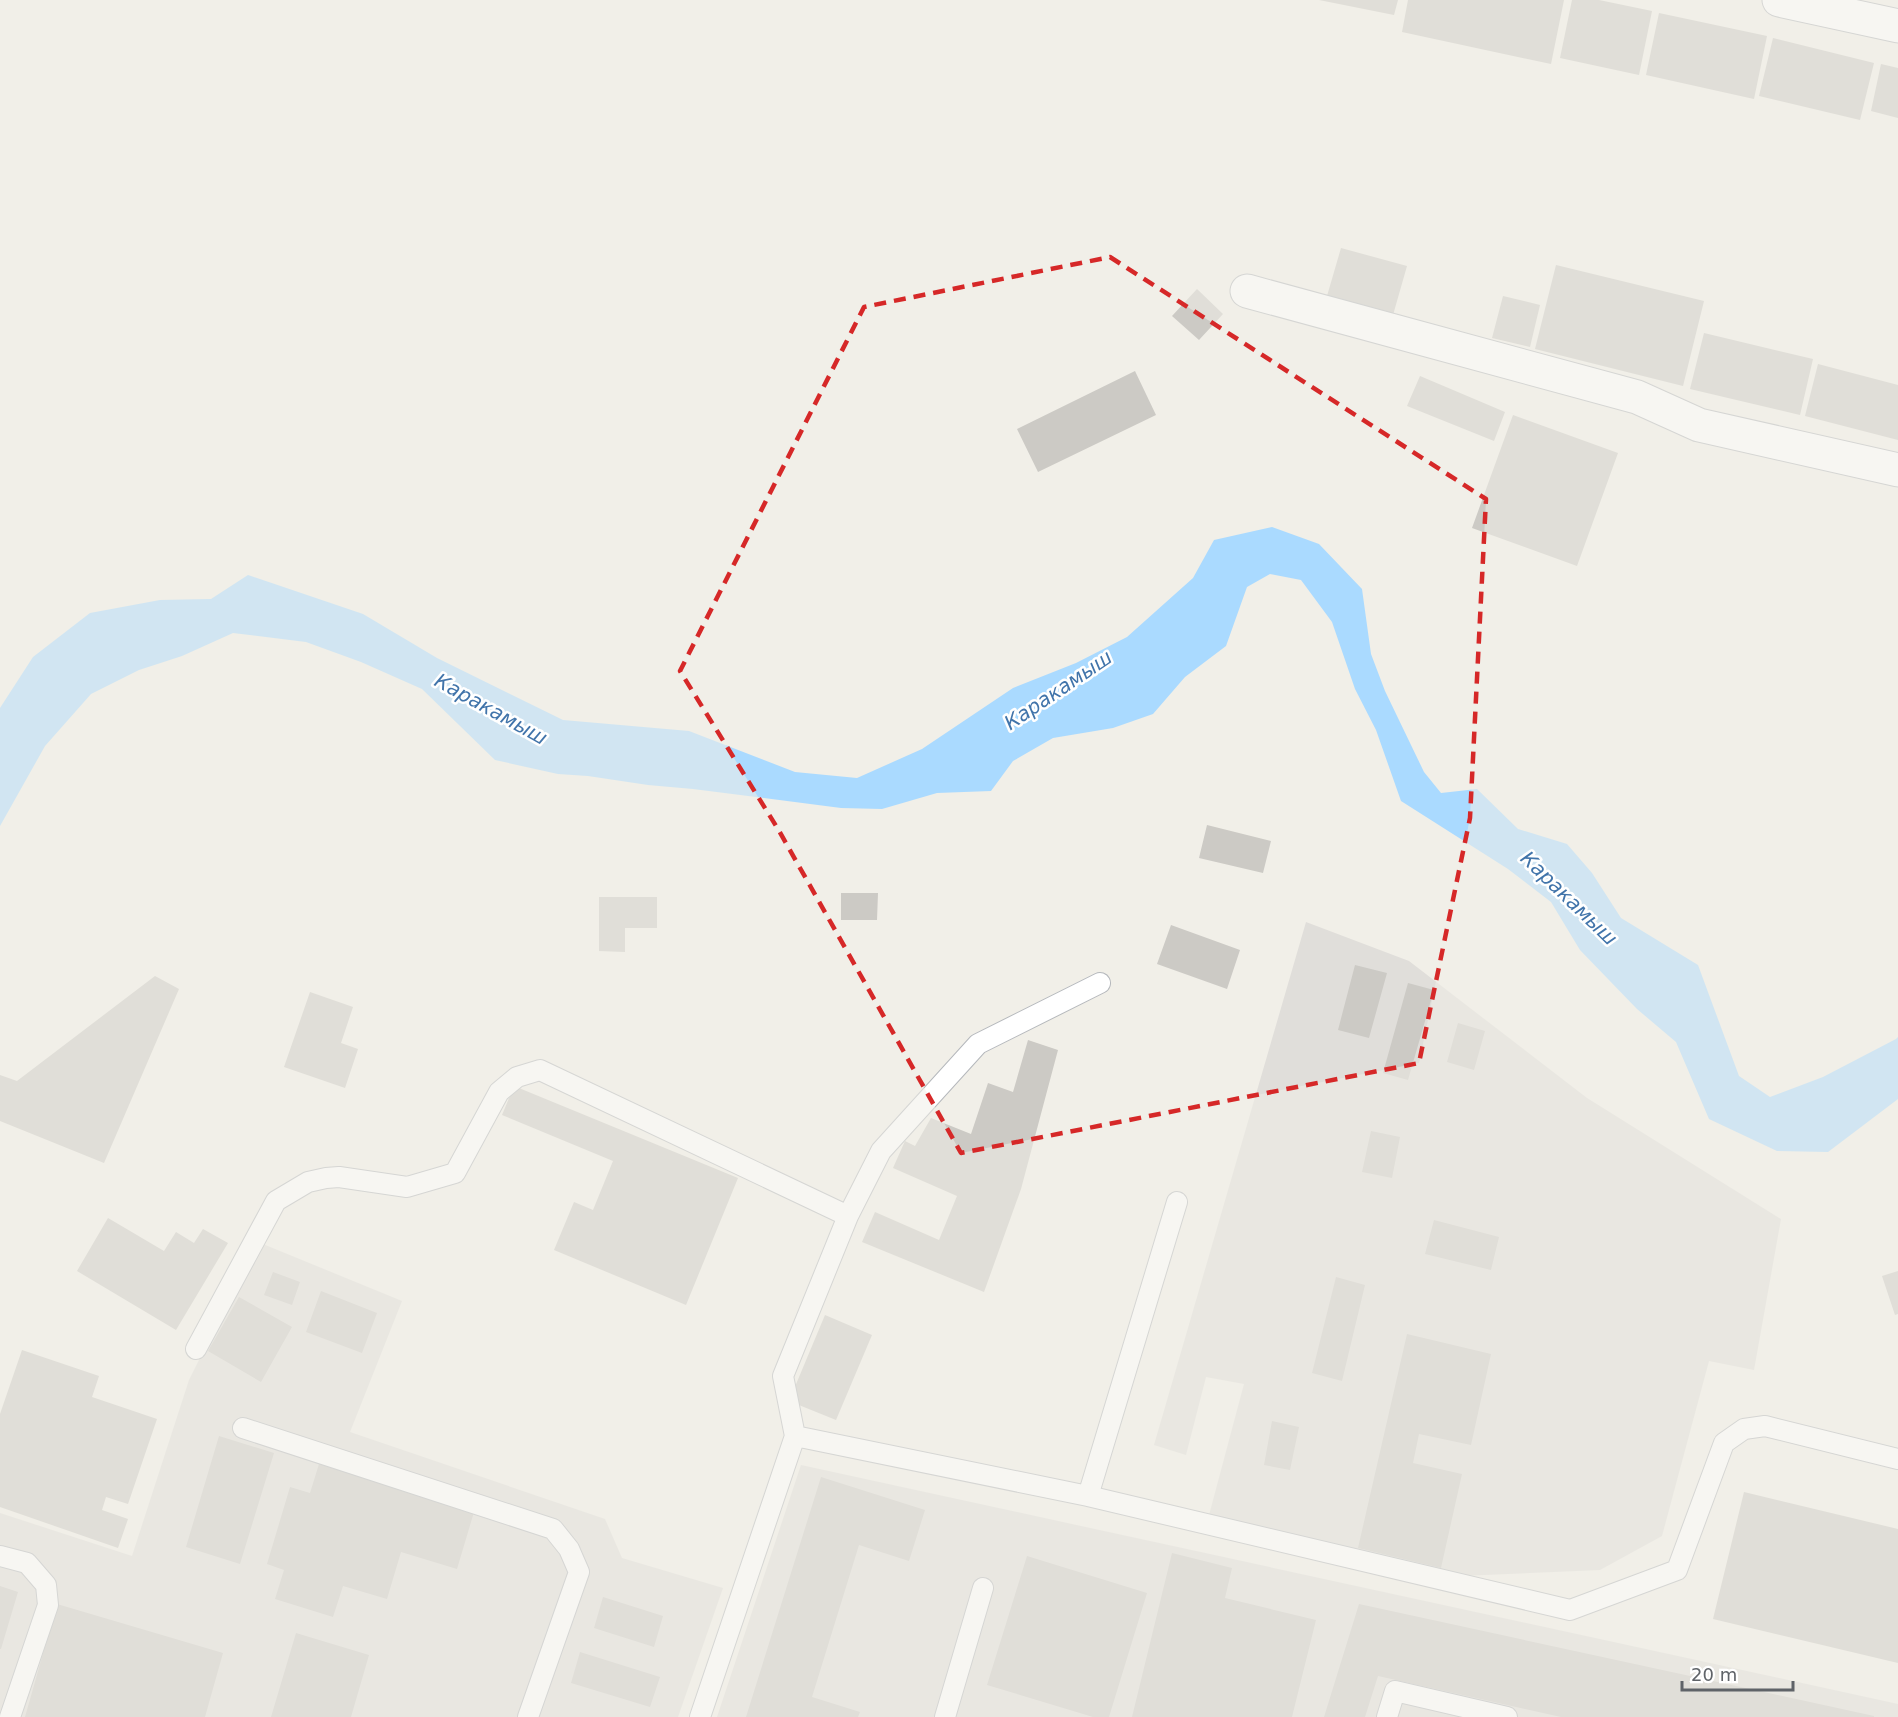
<svg xmlns="http://www.w3.org/2000/svg" width="1898" height="1717" viewBox="0 0 1898 1717" font-family="'DejaVu Sans',sans-serif">
<style>
.industrial{fill:#e0deda}
.water{fill:#aadaff}
.building{fill:#cccac5}
.lines{fill:none;stroke-linecap:round;stroke-linejoin:round}
.lane-casing{stroke:#b5b8bc;stroke-width:22}
.street-casing{stroke:#b5b8bc;stroke-width:35}
.lane{stroke:#fff;stroke-width:20}
.street{stroke:#fff;stroke-width:33}
.marked{fill:none;stroke:#d62828;stroke-width:4.5;stroke-dasharray:12 8;stroke-linejoin:round}
.labels{text-anchor:middle;stroke-width:5;stroke-linejoin:round;paint-order:stroke}
.water-label{font-size:20px;font-style:italic;fill:#4174aa;stroke:#fff}
</style>
<rect width="100%" height="100%" fill="#f1efe8"/>
<!-- industrial -->
<path class="industrial" d="M1306,922L1409,961L1587,1098L1781,1219L1754,1370L1709,1361L1662,1536L1600,1570L1460,1576L1208,1519L1244,1384L1206,1377L1186,1455L1154,1445Z
M258,1242L402,1301L350,1432L605,1519L622,1558L723,1588L678,1717H0V1513L132,1556L189,1380Z
M801,1465L1898,1704V1717H717Z"/>
<!-- water -->
<path class="water" d="M1272,527L1319,544L1362,589L1371,654L1385,691L1424,772L1441,793L1477,789L1518,829L1567,844L1592,873L1621,918L1698,965L1739,1076L1770,1097L1823,1077L1896,1039L1898,1037V1099L1828,1152L1777,1151L1709,1119L1676,1042L1637,1009L1580,950L1551,902L1508,869L1401,801L1376,730L1355,689L1332,622L1301,580L1270,574L1247,587L1226,646L1185,677L1153,714L1113,728L1053,738L1013,761L991,791L937,793L882,809L841,808L693,789L648,785L588,776L558,774L495,760L422,689L361,662L306,642L233,633L182,656L139,670L91,694L45,746L0,826V708L33,657L90,613L160,600L211,599L248,575L363,614L437,658L563,720L689,731L795,772L857,778L922,749L1013,688L1076,663L1127,637L1193,578L1214,540Z"/>
<!-- building -->
<path class="building" d="M1319,0H1398L1394,15Z
M1408,0H1564L1551,64L1402,32Z
M1572,0H1599L1652,11L1639,75L1560,58Z
M1659,13L1767,36L1754,99L1646,75Z
M1773,38L1874,63L1860,120L1759,96Z
M1881,64L1898,68V118L1871,111Z
M1341,248L1407,266L1393,315L1327,296Z
M1556,265L1704,301L1683,386L1535,349Z
M1197,289L1223,314L1199,340L1172,316Z
M1503,296L1540,305L1530,347L1492,338Z
M1704,333L1813,359L1800,415L1690,389Z
M1818,364L1898,385V440L1805,416Z
M1135,371L1156,415L1038,472L1017,429Z
M1420,376L1505,412L1494,441L1407,406Z
M1513,415L1618,453L1577,566L1472,528Z
M1207,825L1271,841L1263,873L1199,858Z
M841,893H878L877,920H841Z
M599,897H657V928H625V952L599,951Z
M1171,925L1240,950L1227,989L1157,964Z
M1355,965L1387,973L1369,1038L1338,1030Z
M155,976L179,989L104,1163L0,1121V1075L17,1081Z
M1408,983L1434,990L1408,1080L1383,1073Z
M310,992L353,1007L341,1043L358,1049L345,1088L284,1067Z
M1458,1023L1485,1031L1474,1070L1447,1062Z
M1028,1040L1058,1050L1021,1189L984,1292L862,1242L875,1212L939,1240L957,1196L893,1168L905,1141L915,1146L931,1118L971,1134L988,1083L1013,1092Z
M514,1086L738,1178L686,1305L554,1250L574,1202L593,1210L613,1161L502,1115Z
M1371,1131L1400,1137L1392,1178L1362,1172Z
M108,1218L164,1251L176,1232L194,1243L203,1229L228,1243L176,1330L77,1271Z
M1434,1220L1499,1237L1491,1270L1425,1254Z
M1898,1271V1314L1895,1315L1882,1276Z
M273,1272L300,1282L292,1305L264,1295Z
M1336,1277L1365,1285L1342,1381L1312,1373Z
M321,1291L377,1313L362,1353L306,1332Z
M239,1297L292,1327L261,1382L208,1351Z
M825,1315L872,1335L836,1420L789,1401Z
M1407,1334L1491,1354L1471,1445L1419,1434L1413,1463L1462,1474L1441,1568L1358,1548Z
M22,1350L99,1376L92,1397L157,1419L128,1504L106,1497L102,1510L128,1519L118,1548L0,1507V1414Z
M1272,1421L1299,1427L1290,1470L1264,1465Z
M219,1436L274,1453L240,1564L186,1547Z
M319,1464L474,1512L457,1569L401,1552L387,1599L343,1586L333,1617L275,1599L284,1570L267,1564L290,1487L310,1493Z
M821,1477L925,1510L909,1561L859,1545L812,1697L860,1712L858,1717H746Z
M1744,1492L1898,1529V1663L1713,1619Z
M1172,1553L1232,1568L1225,1598L1316,1620L1292,1717H1132Z
M1027,1556L1147,1593L1109,1717H1093L987,1685Z
M0,1586L18,1592L1,1649H0Z
M603,1597L663,1616L654,1647L594,1628Z
M57,1604L223,1653L205,1717H25Z
M1359,1604L1874,1716V1717H1561L1378,1676L1365,1717H1324Z
M296,1633L369,1655L351,1717H271Z
M580,1652L660,1677L650,1707L571,1683Z"/>
<g class="lines">
<defs>
<path id="lane" d="M196,1349L276,1201L308,1182L326,1178L339,1177L407,1187L455,1173L499,1092L517,1077L540,1070L848,1216
M243,1428L553,1529L569,1549L579,1572L528,1717
M795,1436L1088,1496L1570,1610L1677,1570L1724,1443L1744,1429L1765,1426L1898,1459
M1088,1496L1177,1202
M0,1556L27,1563L46,1585L48,1605L10,1717
M700,1717L795,1436L783,1376L848,1216L881,1151L978,1044L1100,983
M945,1717L983,1588
M1387,1717L1395,1691L1507,1717"/>
<path id="street" d="M1779,0L1898,26
M1247,291L1637,397L1699,425L1898,470"/>
</defs>
<!-- lane casing -->
<use href="#lane" class="lane-casing"/>
<!-- street casing -->
<use href="#street" class="street-casing"/>
<!-- lane -->
<use href="#lane" class="lane"/>
<!-- street -->
<use href="#street" class="street"/>
</g>
<!-- marked area -->
<path d="M0 0H1898V1717H0ZM1110,257L1486,499L1470,818L1419,1063L961,1153L778,829L680,671L864,307Z" fill="#f1efe8" fill-opacity=".55" fill-rule="evenodd"/>
<path class="marked" d="M1110,257L1486,499L1470,818L1419,1063L961,1153L778,829L680,671L864,307Z"/>
<g class="labels">
<!-- water labels -->
<g class="water-label">
<text transform="translate(1058 690) rotate(-34)" y="7">Каракамыш</text>
<text transform="translate(491 709) rotate(29)" y="7">Каракамыш</text>
<text transform="translate(1569 898) rotate(44)" y="7">Каракамыш</text>
</g>
</g>
<!-- scale -->
<path d="M1682 1681v9h111v-9" fill="none" stroke="#5f6368" stroke-width="3"/>
<text x="1691" y="1681" font-size="18" fill="#5f6368" stroke="#ffffff" stroke-width="4.5" paint-order="stroke">20 m</text>
</svg>
